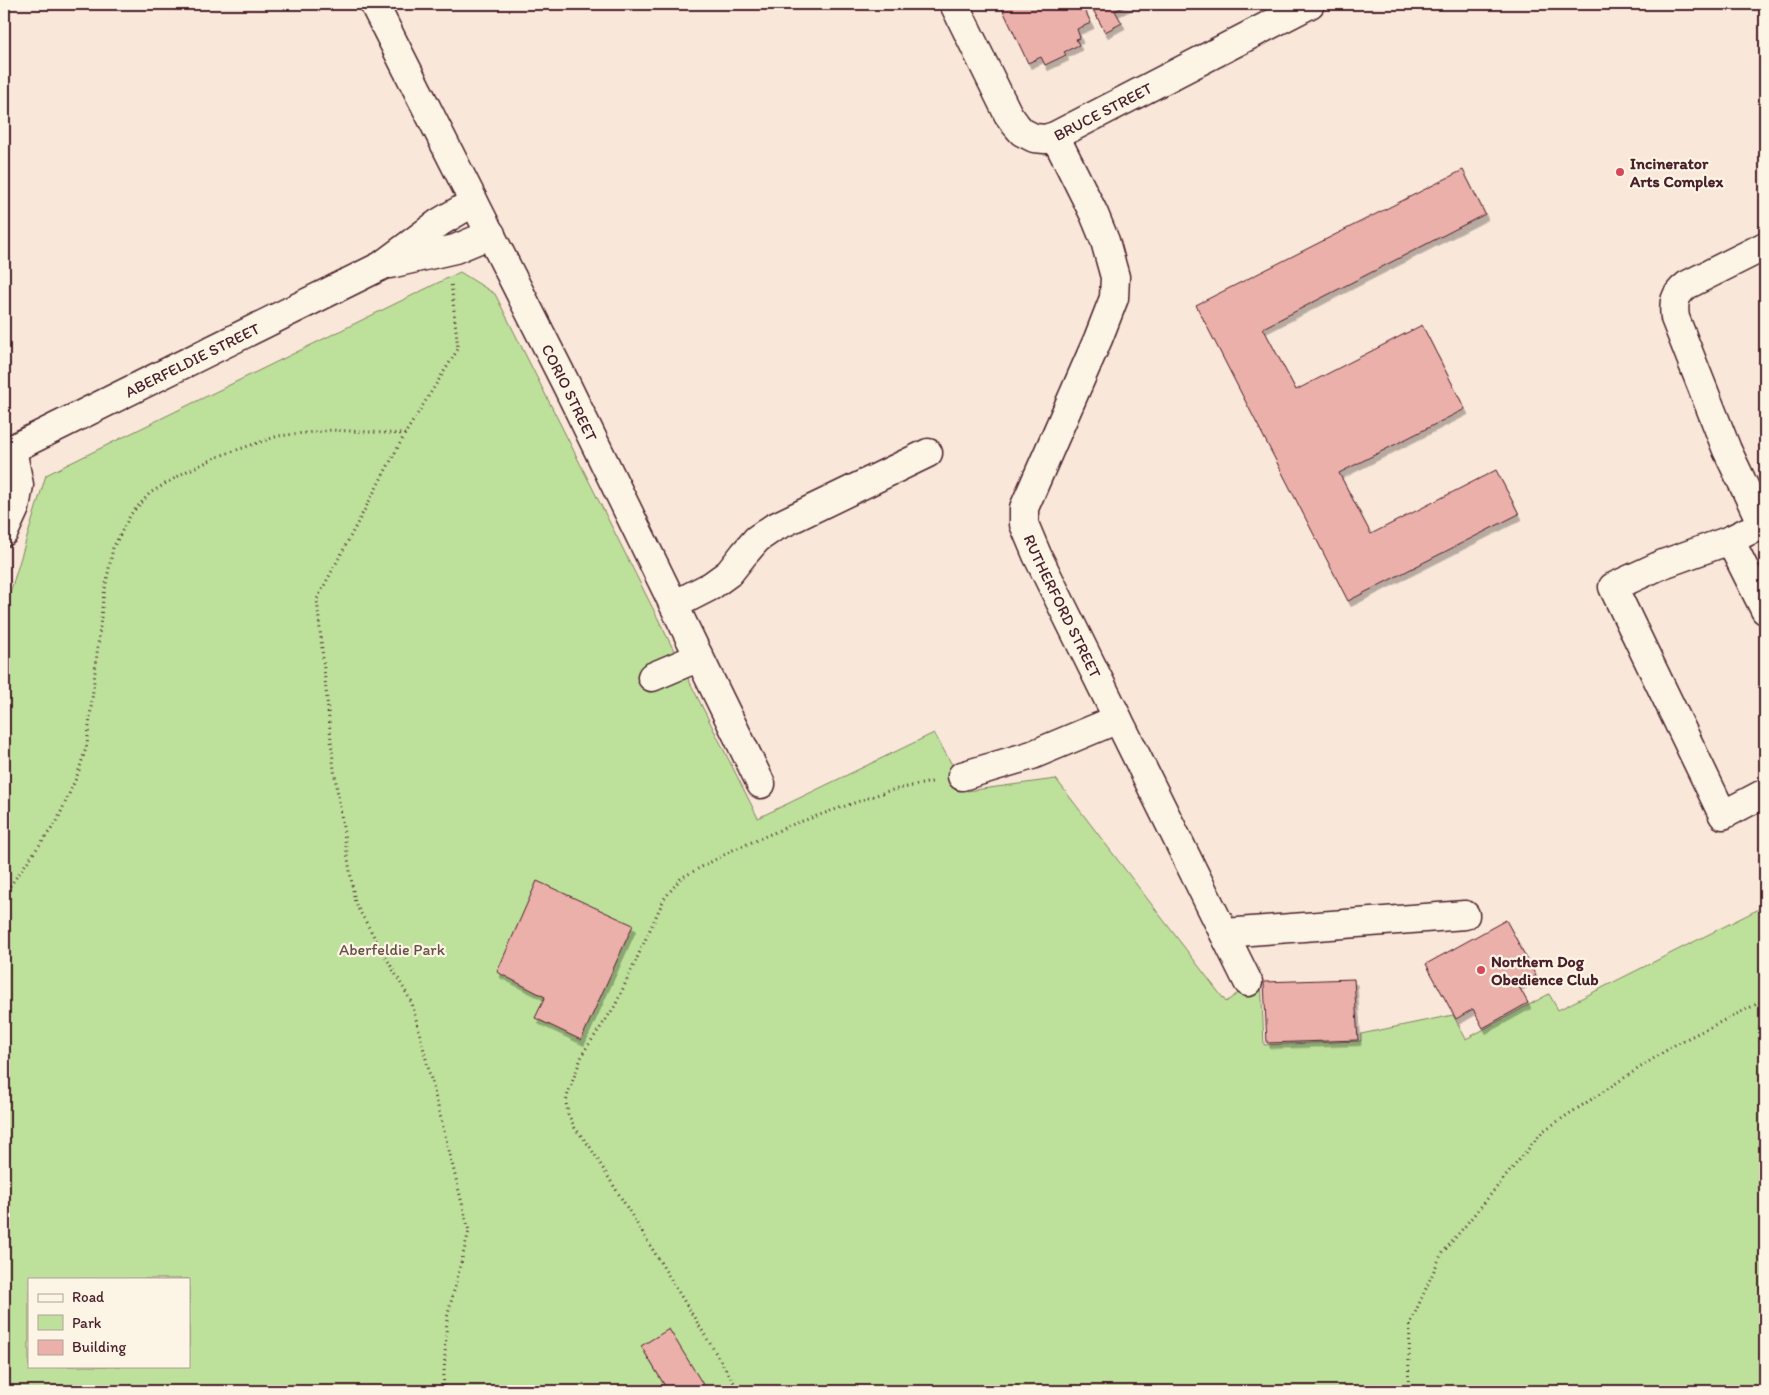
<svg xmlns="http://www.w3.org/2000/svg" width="1769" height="1395" viewBox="0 0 1769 1395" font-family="Itim,sans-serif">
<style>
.green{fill:#bde19b;stroke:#848063;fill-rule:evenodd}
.building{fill:#ebb0aa;stroke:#4a1f2b;filter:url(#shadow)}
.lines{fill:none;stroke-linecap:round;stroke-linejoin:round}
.minor-casing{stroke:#4a1f2b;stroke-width:31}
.path{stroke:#4a1f2b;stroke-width:3;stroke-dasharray:1 4;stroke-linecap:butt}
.minor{stroke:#fcf5e5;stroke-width:28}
.poi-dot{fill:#d1495b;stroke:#fcf5e5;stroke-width:2}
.labels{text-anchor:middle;stroke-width:4.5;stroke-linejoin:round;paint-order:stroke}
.street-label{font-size:16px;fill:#4a1f2b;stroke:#fcf5e5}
.poi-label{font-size:16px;font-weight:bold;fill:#4a1f2b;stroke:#fcf5e5;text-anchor:start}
.park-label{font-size:16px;fill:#675047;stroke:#fcf5e5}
</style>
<defs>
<filter id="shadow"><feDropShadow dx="3" dy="5.5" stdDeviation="0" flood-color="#0004"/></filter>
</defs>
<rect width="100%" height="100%" fill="#f9e7d9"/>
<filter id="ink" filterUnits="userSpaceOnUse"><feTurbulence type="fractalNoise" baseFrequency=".02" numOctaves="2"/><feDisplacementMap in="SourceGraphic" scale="10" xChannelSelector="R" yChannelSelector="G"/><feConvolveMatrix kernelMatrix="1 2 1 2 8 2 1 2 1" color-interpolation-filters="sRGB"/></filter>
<g filter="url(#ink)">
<!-- green -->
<path class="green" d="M460,272L495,294L758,818L934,733L967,791L1056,779L1226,1002L1261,976L1264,1045L1361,1041V1034L1453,1015L1466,1039L1549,994L1558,1010L1765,906V1391H4V613L46,475ZM29,1279H189V1366H29Z"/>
<!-- building -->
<path class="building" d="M1000,4H1082L1091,23L1077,29L1080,38L1076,39L1079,45L1064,52L1066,55L1045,65L1041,57L1028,63Z
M1090,4H1130L1115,11L1122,23L1105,32Z
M1463,170L1485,214L1263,328L1296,390L1422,325L1465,409L1339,473L1371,534L1496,470L1519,514L1348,601L1196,305Z
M537,881L633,925L581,1040L535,1018L545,997L497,972Z
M1506,920L1536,976L1518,985L1528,1003L1483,1028L1473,1009L1456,1019L1426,964Z
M1354,979L1358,1040L1267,1043L1264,982Z
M669,1329L707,1391H668L641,1346Z"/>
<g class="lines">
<defs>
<g id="minor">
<path id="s1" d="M374,4L566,384L761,784"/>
<path id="s2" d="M954,4L1008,114L1016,125L1022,132L1034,138L1045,139L1055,136L1310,4"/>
<path id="s3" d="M1055,136L1094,214L1105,241L1115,277L1114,298L1098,339L1024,508V524L1037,555L1248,982"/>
<path d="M390,264L455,249L491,234"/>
<path id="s4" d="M4,453L381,266L440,222L474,202"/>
<path d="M1765,523L1730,540L1663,564L1613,587L1723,815L1765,793"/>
<path d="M1762,524L1727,450L1675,318C1673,303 1674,295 1687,285L1765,246"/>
<path d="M4,532L15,508L19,485L12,449"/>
<path d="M1730,540L1765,610"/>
<path d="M674,605L711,586L729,573L744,554L757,539L773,528L928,453"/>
<path d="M652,677L699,657"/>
<path d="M962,776L1032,755L1118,719"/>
<path d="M1224,933L1465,915"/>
</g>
</defs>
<!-- minor casing -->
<use href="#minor" class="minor-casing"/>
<!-- path -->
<path class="path" d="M4,894L57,821L77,776L87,745L103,599L113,548L131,514L150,493L185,472L222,455L278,436L332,430L405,434
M443,1391L447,1318L469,1231L412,1003L355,903L334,770L317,599L405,434L458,349L451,282
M739,1391L590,1147L575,1128L568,1114L566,1103L568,1093L583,1053L615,1006L664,899L681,878L733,850L794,824L888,791L932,782
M1408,1391L1410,1324L1441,1255L1543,1131L1676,1044L1765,1000"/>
<!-- minor -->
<use href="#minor" class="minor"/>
</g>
</g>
<!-- markers -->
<g class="poi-dot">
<circle cx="1620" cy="172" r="5"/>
<circle cx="1481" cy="970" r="5"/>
</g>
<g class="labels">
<!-- street labels -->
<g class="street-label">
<text dy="6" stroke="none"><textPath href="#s2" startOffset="234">BRUCE STREET</textPath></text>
<text dy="6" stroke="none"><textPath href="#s4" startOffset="210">ABERFELDIE STREET</textPath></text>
<text dy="6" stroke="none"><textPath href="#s1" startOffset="435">CORIO STREET</textPath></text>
<text dy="6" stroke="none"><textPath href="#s3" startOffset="510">RUTHERFORD STREET</textPath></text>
</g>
<!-- poi labels -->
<g class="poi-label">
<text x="1630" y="169">Incinerator<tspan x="1630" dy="18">Arts Complex</tspan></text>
<text x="1491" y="967">Northern Dog<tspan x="1491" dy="18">Obedience Club</tspan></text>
</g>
<!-- park labels -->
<g class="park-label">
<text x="392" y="955">Aberfeldie Park</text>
</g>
</g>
<!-- margin -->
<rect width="1769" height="1395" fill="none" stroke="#fcf5e5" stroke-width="20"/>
<rect x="10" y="10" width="1749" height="1375" fill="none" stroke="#4a1f2b" stroke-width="2" filter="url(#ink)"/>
<!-- legend -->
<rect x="28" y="1278" width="162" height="90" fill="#fcf5e5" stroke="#b59f9b"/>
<rect x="38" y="1294" width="25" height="8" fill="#fcf5e5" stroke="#b59f9b"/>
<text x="72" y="1302" font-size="15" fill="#4a1f2b">Road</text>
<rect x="38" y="1315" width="25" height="15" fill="#bde19b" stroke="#b59f9b"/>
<text x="72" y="1328" font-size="15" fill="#4a1f2b">Park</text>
<rect x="38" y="1340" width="25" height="15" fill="#ebb0aa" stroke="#b59f9b"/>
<text x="72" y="1352" font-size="15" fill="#4a1f2b">Building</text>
</svg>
